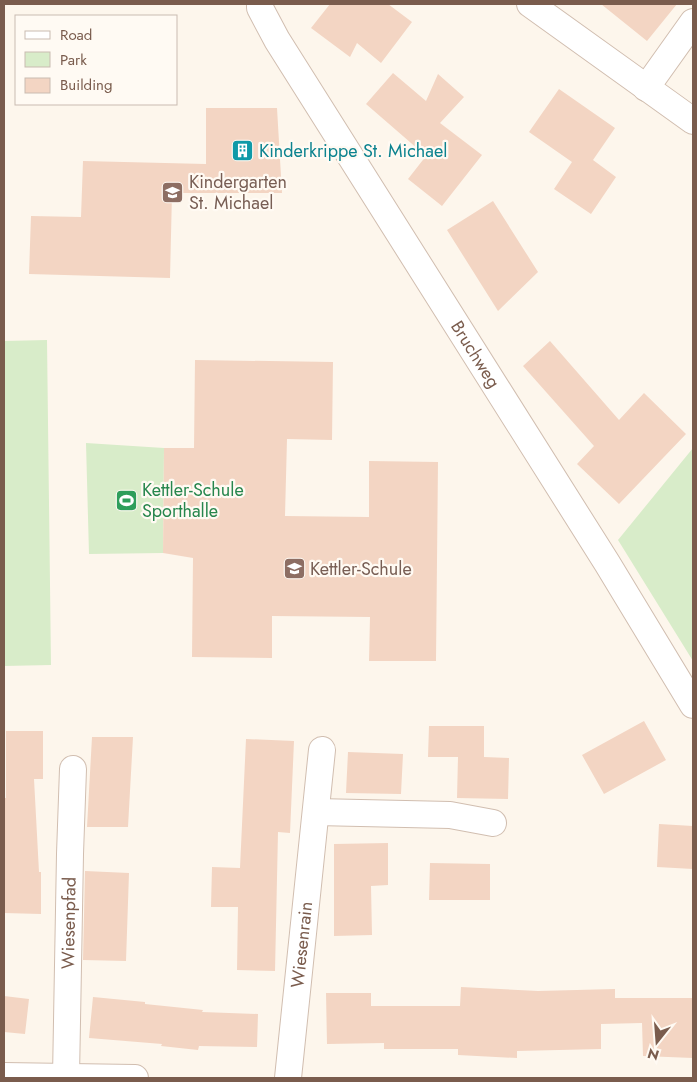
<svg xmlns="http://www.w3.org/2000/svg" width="697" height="1082" viewBox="0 0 697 1082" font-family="Jost,sans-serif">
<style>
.green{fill:#d8ecc9}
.building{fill:#f3d5c3}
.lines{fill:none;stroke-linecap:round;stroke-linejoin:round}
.minor-casing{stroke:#d1beb0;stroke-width:28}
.minor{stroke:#fff;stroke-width:26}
.labels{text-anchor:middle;stroke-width:4.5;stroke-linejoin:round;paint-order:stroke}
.culture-label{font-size:18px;fill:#0d838f;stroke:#fffaf3;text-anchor:start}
.education-label{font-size:18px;fill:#785e54;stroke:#fffaf3;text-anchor:start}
.street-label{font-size:18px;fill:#7a5c4d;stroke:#fffaf3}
.leisure-label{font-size:18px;fill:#27864d;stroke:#fffaf3;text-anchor:start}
</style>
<rect width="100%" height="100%" fill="#fdf6ec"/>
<!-- green -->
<path class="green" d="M47,340L51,665L4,666V341Z
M86,443L164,448L163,553L89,554Z
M693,448V661L618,540Z"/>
<!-- building -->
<path class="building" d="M330,4H388L412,22L381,63L357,43L350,57L311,28Z
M601,4H677L647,41Z
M393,73L426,101L438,74L464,97L440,123L482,155L442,206L408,179L426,156L366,104Z
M559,89L615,128L593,160L616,177L591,214L554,189L572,162L529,132Z
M206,108H277L282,193H172L170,278L29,274L31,216L81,217L83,161L206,164Z
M493,201L538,272L498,311L447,230Z
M550,341L619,420L644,393L686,434L619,504L577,464L594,446L523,366Z
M195,360L333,362L332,440L287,439L285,516L369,517V461L438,462L436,661H369L370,617L272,616V658L192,657L193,558L163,553L164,448H194Z
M644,721L666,760L604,794L582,755Z
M429,726H484V757L509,758L508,799L457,798L458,757H428Z
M6,731H43V779H34L39,872H41V914L4,913V798H6Z
M92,737H133L128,827H87Z
M246,739L294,741L290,833L278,832L275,971L237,970L238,907H211L212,867L240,868Z
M348,752L403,754L401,794L346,793Z
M659,824L693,826V869L657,867Z
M388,843V885L371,886L372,935L334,936V844Z
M430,863L490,864V900H429Z
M85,871L129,873L126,961L83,960Z
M461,987L538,991L615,989V998H693V1058L643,1056L642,1023L601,1024V1049L517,1051V1058L458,1055V1049H384V1043L327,1044L326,993H371V1006H460Z
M4,996L29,999L25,1034L4,1032Z
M93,997L145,1002V1004L203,1010L202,1012L258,1014L257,1047L199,1046L198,1050L161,1046L162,1044L89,1038Z"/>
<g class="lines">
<defs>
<g id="minor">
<path id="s1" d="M260,4V8L277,40L607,563L693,705"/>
<path d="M530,4L693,121"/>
<path d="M646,88L693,22"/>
<path d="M316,812L450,815L493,823"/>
<path d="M4,1076L135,1078"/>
<path id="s2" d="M66,1077L70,854L73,769"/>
<path id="s3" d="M288,1078L322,750"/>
</g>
</defs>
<!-- minor casing -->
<use href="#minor" class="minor-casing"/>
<!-- minor -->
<use href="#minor" class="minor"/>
</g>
<!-- icons -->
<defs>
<symbol id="building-square" viewBox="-11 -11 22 22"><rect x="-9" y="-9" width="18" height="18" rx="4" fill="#0f9aa8" stroke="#fffaf3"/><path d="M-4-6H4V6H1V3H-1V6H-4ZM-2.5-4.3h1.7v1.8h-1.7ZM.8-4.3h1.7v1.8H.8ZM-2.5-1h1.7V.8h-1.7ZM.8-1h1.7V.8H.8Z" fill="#fff"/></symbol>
<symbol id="school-square" viewBox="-11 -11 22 22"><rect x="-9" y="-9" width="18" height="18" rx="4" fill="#8d6e63" stroke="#fffaf3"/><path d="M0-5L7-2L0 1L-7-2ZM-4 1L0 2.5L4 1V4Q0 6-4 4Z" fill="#fff"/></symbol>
<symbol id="stadium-square" viewBox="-11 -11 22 22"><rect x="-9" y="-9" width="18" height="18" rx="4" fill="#2e9e5b" stroke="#fffaf3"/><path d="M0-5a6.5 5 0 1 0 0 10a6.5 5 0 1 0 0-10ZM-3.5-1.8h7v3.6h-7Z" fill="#fff"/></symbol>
</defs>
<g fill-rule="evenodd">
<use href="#building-square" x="230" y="138" width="25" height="25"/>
<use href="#school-square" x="160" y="180" width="25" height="25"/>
<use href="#stadium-square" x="114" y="488" width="25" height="25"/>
<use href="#school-square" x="282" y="556" width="25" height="25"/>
</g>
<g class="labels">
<!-- culture labels -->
<g class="culture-label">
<text x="259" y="157">Kinderkrippe St. Michael</text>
</g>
<!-- education labels -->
<g class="education-label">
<text x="189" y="188">Kindergarten<tspan x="189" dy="21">St. Michael</tspan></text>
<text x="310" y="575">Kettler-Schule</text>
</g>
<!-- street labels -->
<g class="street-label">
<text dy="6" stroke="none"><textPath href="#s1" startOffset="412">Bruchweg</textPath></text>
<text dy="6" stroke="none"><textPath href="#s2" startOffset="154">Wiesenpfad</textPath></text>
<text dy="6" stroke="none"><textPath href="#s3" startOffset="134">Wiesenrain</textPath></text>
</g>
<!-- leisure labels -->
<g class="leisure-label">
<text x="142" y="496">Kettler-Schule<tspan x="142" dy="21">Sporthalle</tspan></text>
</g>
</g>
<!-- border -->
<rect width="697" height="1082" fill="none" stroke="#7a5c4d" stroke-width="10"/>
<!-- legend -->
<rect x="15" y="15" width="162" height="90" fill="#fffaf3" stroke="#cabbb1"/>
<rect x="25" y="31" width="25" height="8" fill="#ffffff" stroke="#cabbb1"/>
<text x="60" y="40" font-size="15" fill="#7a5c4d">Road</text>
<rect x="25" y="52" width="25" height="15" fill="#d8ecc9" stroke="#cabbb1"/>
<text x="60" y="65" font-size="15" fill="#7a5c4d">Park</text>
<rect x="25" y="78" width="25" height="15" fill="#f3d5c3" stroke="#cabbb1"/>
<text x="60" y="90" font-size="15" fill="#7a5c4d">Building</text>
<!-- north arrow -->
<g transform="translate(657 1042) rotate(197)" stroke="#fffaf3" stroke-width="4" paint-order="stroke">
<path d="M0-4L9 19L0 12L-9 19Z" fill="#7a5c4d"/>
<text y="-8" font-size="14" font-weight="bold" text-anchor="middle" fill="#7a5c4d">N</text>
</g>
</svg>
